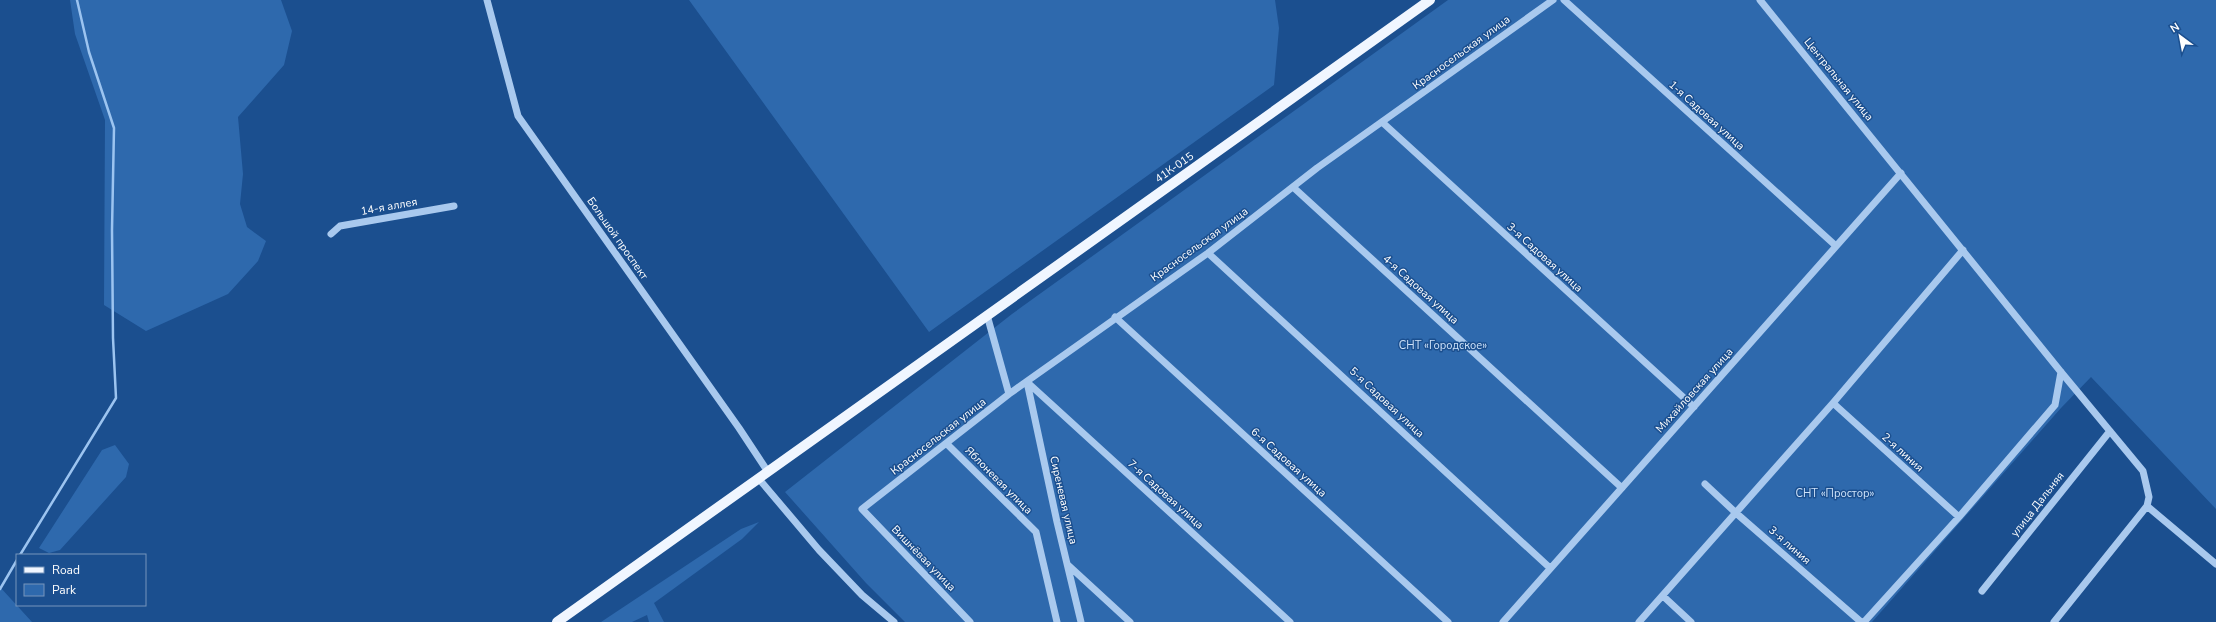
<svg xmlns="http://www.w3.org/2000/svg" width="2216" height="622" viewBox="0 0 2216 622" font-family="'Nunito Sans',sans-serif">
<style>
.green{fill:#2e69ad}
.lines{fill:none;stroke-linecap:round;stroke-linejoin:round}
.stream{stroke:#9cc4f0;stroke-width:2.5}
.minor{stroke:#a9c9ee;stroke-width:7}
.major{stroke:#f0f6ff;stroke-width:10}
.labels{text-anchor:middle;stroke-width:3;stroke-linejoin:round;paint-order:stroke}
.street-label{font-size:11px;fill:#fff;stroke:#1b4f8f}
.park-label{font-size:11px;fill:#cfe3fa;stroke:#1b4f8f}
</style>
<rect width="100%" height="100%" fill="#1b4f8f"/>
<!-- green -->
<path class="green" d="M70,0H281L292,31L284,65L238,117L243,174L240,204L247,227L266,241L258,261L228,294L146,331L104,305L105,120L75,34Z
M689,0H1275L1279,28L1274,85L929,332Z
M1448,0H2216V509L2091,377L2061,408L1872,622H905L866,583L785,492L1012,314Z
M115,445L129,464L126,477L60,550L49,553L39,548L102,450Z
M759,522L742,539L654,603L664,622H649L647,615L632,622H601L741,529Z
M0,587L32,622H0Z"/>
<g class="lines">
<!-- stream -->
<path class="stream" d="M20,555L116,398L113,338L112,230L114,128L89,52L77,0
M0,589L17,560"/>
<!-- minor -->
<path class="minor" d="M487,0L518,116L739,428L768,472
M1564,0L1836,246
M1760,0L2061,372L2143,471L2149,497L2147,506L2054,622
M1382,122L1694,407
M1293,187L1622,488
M331,234L340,226L454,206
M1208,253L1550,568
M987,315L1009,394
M1115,317L1448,622
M1027,382L1290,622
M1027,382L1057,522L1081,622
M1833,403L1959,517
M947,444L1036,532L1057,622
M759,479L819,550L862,595L894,622
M1705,484L1736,513L1861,622
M2147,506L2216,564
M1068,565L1130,622
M1982,591L2110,431
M1663,596L1691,622
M970,622L862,509L1009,394L1208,253L1317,168L1553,0
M1503,622L1901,173
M1639,622L1833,403L1963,250
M1864,622L1959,517L2055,405L2061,372"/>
<!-- major -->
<path class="major" d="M557,622L1430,0"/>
</g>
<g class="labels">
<!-- street labels -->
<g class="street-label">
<text transform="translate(1461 52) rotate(-36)" y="4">Красносельская улица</text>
<text transform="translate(1839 79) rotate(51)" y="4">Центральная улица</text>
<text transform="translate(1707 115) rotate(42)" y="4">1-я Садовая улица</text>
<text transform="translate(1174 167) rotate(-35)" y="4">41К-015</text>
<text transform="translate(389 206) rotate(-10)" y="4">14-я аллея</text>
<text transform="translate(618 238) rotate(55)" y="4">Большой проспект</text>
<text transform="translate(1199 244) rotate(-36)" y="4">Красносельская улица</text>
<text transform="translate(1545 257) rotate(42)" y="4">3-я Садовая улица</text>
<text transform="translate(1421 289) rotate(42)" y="4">4-я Садовая улица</text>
<text transform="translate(1694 390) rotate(-48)" y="4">Михайловская улица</text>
<text transform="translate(1387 402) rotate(43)" y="4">5-я Садовая улица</text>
<text transform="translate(938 436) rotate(-38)" y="4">Красносельская улица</text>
<text transform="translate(1903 452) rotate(42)" y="4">2-я линия</text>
<text transform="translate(1289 462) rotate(42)" y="4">6-я Садовая улица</text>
<text transform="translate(999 480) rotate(45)" y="4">Яблоневая улица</text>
<text transform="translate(1166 494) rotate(42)" y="4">7-я Садовая улица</text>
<text transform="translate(1064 500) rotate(77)" y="4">Сиреневая улица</text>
<text transform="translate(2037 504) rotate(-52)" y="4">улица Дальняя</text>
<text transform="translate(1790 545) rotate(41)" y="4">3-я линия</text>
<text transform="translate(924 558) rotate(46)" y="4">Вишнёвая улица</text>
</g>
<!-- park labels -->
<g class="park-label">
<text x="1443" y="349">СНТ «Городское»</text>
<text x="1835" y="497">СНТ «Простор»</text>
</g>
</g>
<!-- legend -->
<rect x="16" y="554" width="130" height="52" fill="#1b4f8f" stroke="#7695bc"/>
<rect x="24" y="567" width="20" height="6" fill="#f0f6ff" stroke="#7695bc"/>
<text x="52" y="574" font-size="12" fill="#ffffff">Road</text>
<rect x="24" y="584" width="20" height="12" fill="#2e69ad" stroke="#7695bc"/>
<text x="52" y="594" font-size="12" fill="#ffffff">Park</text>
<!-- north arrow -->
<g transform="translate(2180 36) rotate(328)" stroke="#1b4f8f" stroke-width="3" paint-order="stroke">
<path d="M0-3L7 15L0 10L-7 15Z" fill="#ffffff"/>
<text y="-6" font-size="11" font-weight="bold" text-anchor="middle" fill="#ffffff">N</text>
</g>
</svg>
